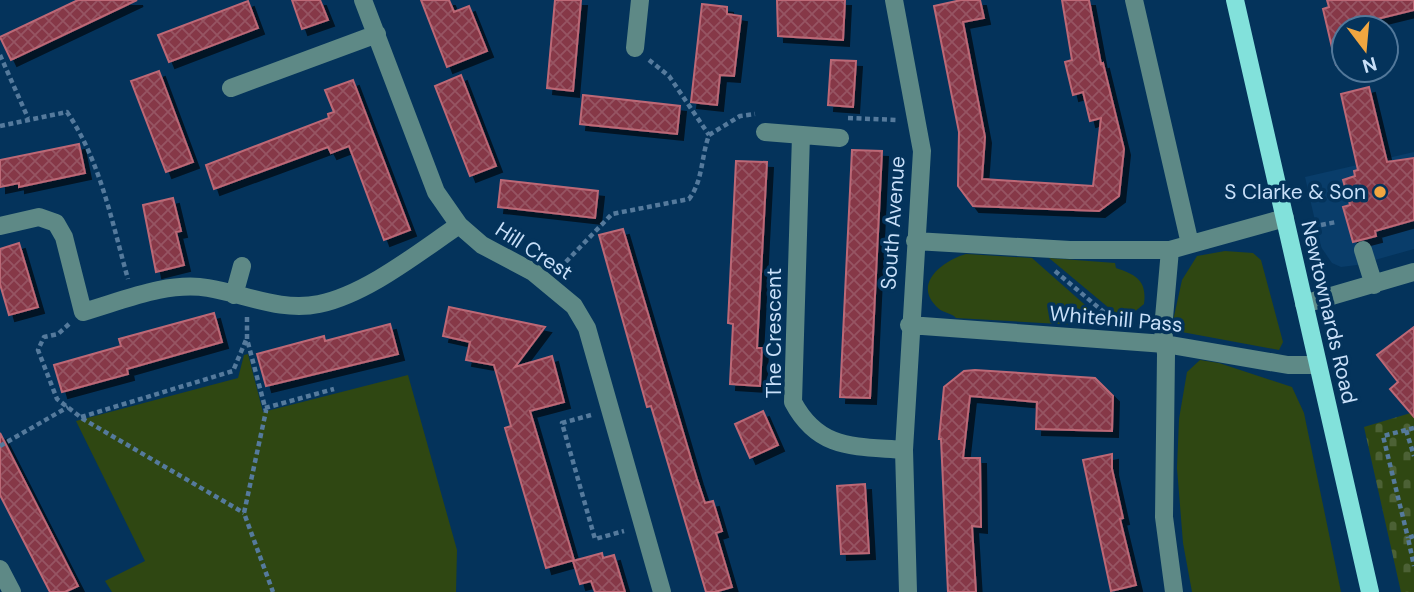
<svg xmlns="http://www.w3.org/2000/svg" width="1414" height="592" viewBox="0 0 1414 592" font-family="'DM Sans',sans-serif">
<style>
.built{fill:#093d6a}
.green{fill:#2f4712}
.cemetery{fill:url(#cemetery-stones)}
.building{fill:url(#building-cross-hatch);stroke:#bc6876;stroke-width:2;filter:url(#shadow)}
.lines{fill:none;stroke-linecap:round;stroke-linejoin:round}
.path{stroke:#557a9c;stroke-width:4.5;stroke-dasharray:5 3.5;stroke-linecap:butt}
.minor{stroke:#5e8986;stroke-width:18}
.major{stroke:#82e1db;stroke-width:18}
.poi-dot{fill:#f1a640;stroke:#04335b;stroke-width:2.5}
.labels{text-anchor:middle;stroke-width:7;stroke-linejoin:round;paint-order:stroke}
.poi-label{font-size:21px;fill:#c8dff8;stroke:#04335b;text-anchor:end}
.street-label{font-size:21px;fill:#c8dff8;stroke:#04335b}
</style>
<defs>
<pattern id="cemetery-stones" width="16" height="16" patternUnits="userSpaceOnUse" patternTransform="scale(1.75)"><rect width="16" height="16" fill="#2f4712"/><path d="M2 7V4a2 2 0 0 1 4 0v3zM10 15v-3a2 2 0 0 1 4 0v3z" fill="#4c6135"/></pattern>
<pattern id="building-cross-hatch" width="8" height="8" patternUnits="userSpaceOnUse" patternTransform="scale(1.75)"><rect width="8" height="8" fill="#863847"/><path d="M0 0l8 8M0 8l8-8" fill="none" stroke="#965462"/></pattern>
<filter id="shadow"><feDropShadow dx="6" dy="6" stdDeviation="0" flood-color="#0009"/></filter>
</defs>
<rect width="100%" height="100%" fill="#04335b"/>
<!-- built -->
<path class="built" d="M1414,152V249L1357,265L1341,267L1332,263L1321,247L1305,177Z"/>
<!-- green -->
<path class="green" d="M1225,251L1253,253L1261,260L1283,342L1279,350L1171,330L1182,280L1197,256Z
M966,254L1032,258L1110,327L956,318C952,313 943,313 938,308C911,284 944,260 966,254Z
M1049,258L1115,263L1116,268C1137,275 1147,281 1144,304L1128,317L1121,318Z
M248,354L263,412L408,375L457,550L456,592H112L105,581L145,561L76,421L238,378L244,355Z
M1200,360L1219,363L1292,387L1304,413L1341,592H1192L1183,543L1177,468L1179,419L1187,372Z"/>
<!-- cemetery -->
<path class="cemetery" d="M1414,412V592H1401L1364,427Z"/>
<!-- building -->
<path class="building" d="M78,0H137L11,60L0,37Z
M292,0H320L328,20L302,29Z
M421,0H449L454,12L469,6L487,51L447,67Z
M555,0H581L573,91L547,88Z
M777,0H845L843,40L778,36Z
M961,0H980L984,18L963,22L985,137L982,179L1093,186L1101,118L1090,121L1083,92L1073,95L1065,62L1072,60L1062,0H1089L1101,64L1103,63L1124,149L1119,196L1099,211L973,206L958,186L959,132L934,6Z
M1327,0H1414V10L1373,20L1375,28H1344V64L1336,65L1323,9L1329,7Z
M248,1L258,28L169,62L158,35Z
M702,4L727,7V14L741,16L734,76L720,75L717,105L691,102Z
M831,60L856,61L853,107L828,105Z
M159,71L193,162L166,172L131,81Z
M461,75L496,166L470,176L435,86Z
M353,80L410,230L384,240L349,146L331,153L328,147L214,189L206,165L329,118L328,114L334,112L325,90Z
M1369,87L1387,162L1414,158V220L1375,231L1376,236L1353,242L1343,207L1350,205L1343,180L1355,176L1354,171L1358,170L1341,94Z
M583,95L680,106L677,134L580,124Z
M79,144L85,173L19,187V183L0,187V160Z
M852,150L882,151L870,398L840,397Z
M736,161L767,162L757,348H762L760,386L730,384L733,324L728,323Z
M501,180L598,191L595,218L498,207Z
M173,198L181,231L176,232L184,265L156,272L143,205Z
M623,229L697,479L705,503L713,501L722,531L716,533L732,587L715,592H706L651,406L647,407L599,235Z
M19,243L38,307L9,315L0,284V249Z
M449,307L545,327L515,367L552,356L564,402L530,411L574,560L546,568L505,428L511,426L494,365L466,360L470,342L443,336Z
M214,313L222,342L127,369L128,374L62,392L54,365L121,346L119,339Z
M390,324L398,354L266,386L257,354L324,336L325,341Z
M1414,327V417L1390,389L1398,382L1377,355Z
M975,370L1095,378L1113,396L1112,431L1036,429L1037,402L970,396L963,458H980L981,527L972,526L976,592H948L941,439H939L944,387L964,371Z
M763,411L778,445L750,458L735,424Z
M0,433L78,586L65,592H50L0,495Z
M1112,454V469L1123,518L1120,519L1136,585L1111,591L1083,460Z
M865,484L869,553L841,554L837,486Z
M602,553L603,558L614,555L625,592H595L591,581L580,584L573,561Z"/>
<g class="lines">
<!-- path -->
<path class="path" d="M0,55L28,118
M649,60L669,76L709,135
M848,118L898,120
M0,126L67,112C101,162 112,223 128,279
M1321,225L1336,222
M1306,228L1316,226
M560,268L612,214L689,199C703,181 701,157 709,135L740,116L755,114
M1055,271L1112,319
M247,317V339L266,411L244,513L273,592
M69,324L58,334L44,337L38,350L57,399L83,419L244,513
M265,408L334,389
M591,415L562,423L595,539L624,531
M81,417L233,371L246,340
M1414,428L1406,430L1414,456
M1406,430L1383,436L1408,538
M0,446L68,407
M1414,536L1408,538L1414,566"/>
<!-- minor -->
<path class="minor" d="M363,0L436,192L459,225L482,245L533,272L574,306L587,328L662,592
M894,0L922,151L904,450L908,592
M1134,0L1190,244
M635,48L640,0
M231,88L377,34
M765,132L840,138
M801,135L793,402C819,451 856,446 904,450
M0,226L39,217L56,223L64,237L83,312C122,301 167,281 208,288C245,294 281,312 319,304C367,294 419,252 459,225
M915,241L1070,250H1170L1285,218
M1170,250L1163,329L1166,354L1164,517L1174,592
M1363,250L1374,285
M234,295L242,266
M1304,304L1414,272
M909,325L1165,344L1288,365H1317
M0,569L12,592"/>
<!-- major -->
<path class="major" d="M1235,0L1370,592"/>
</g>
<!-- markers -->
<circle class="poi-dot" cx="1380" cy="192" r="7"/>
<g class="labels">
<!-- poi labels -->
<g class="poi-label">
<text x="1366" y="199">S Clarke &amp; Son</text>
</g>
<!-- street labels -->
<g class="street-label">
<text transform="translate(893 223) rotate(-86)" y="7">South Avenue</text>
<text transform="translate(534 251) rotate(33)" y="7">Hill Crest</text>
<text transform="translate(1329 312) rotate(77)" y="7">Newtownards Road</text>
<text transform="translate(1116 319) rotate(5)" y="7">Whitehill Pass</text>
<text transform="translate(774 333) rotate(-90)" y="7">The Crescent</text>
</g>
</g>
<!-- north arrow -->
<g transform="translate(1365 49) rotate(164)"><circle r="33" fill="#04335b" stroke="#52789a" stroke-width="2"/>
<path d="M0-5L12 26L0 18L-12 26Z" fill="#f1a640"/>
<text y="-10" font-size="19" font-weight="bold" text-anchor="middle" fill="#c8dff8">N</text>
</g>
</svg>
